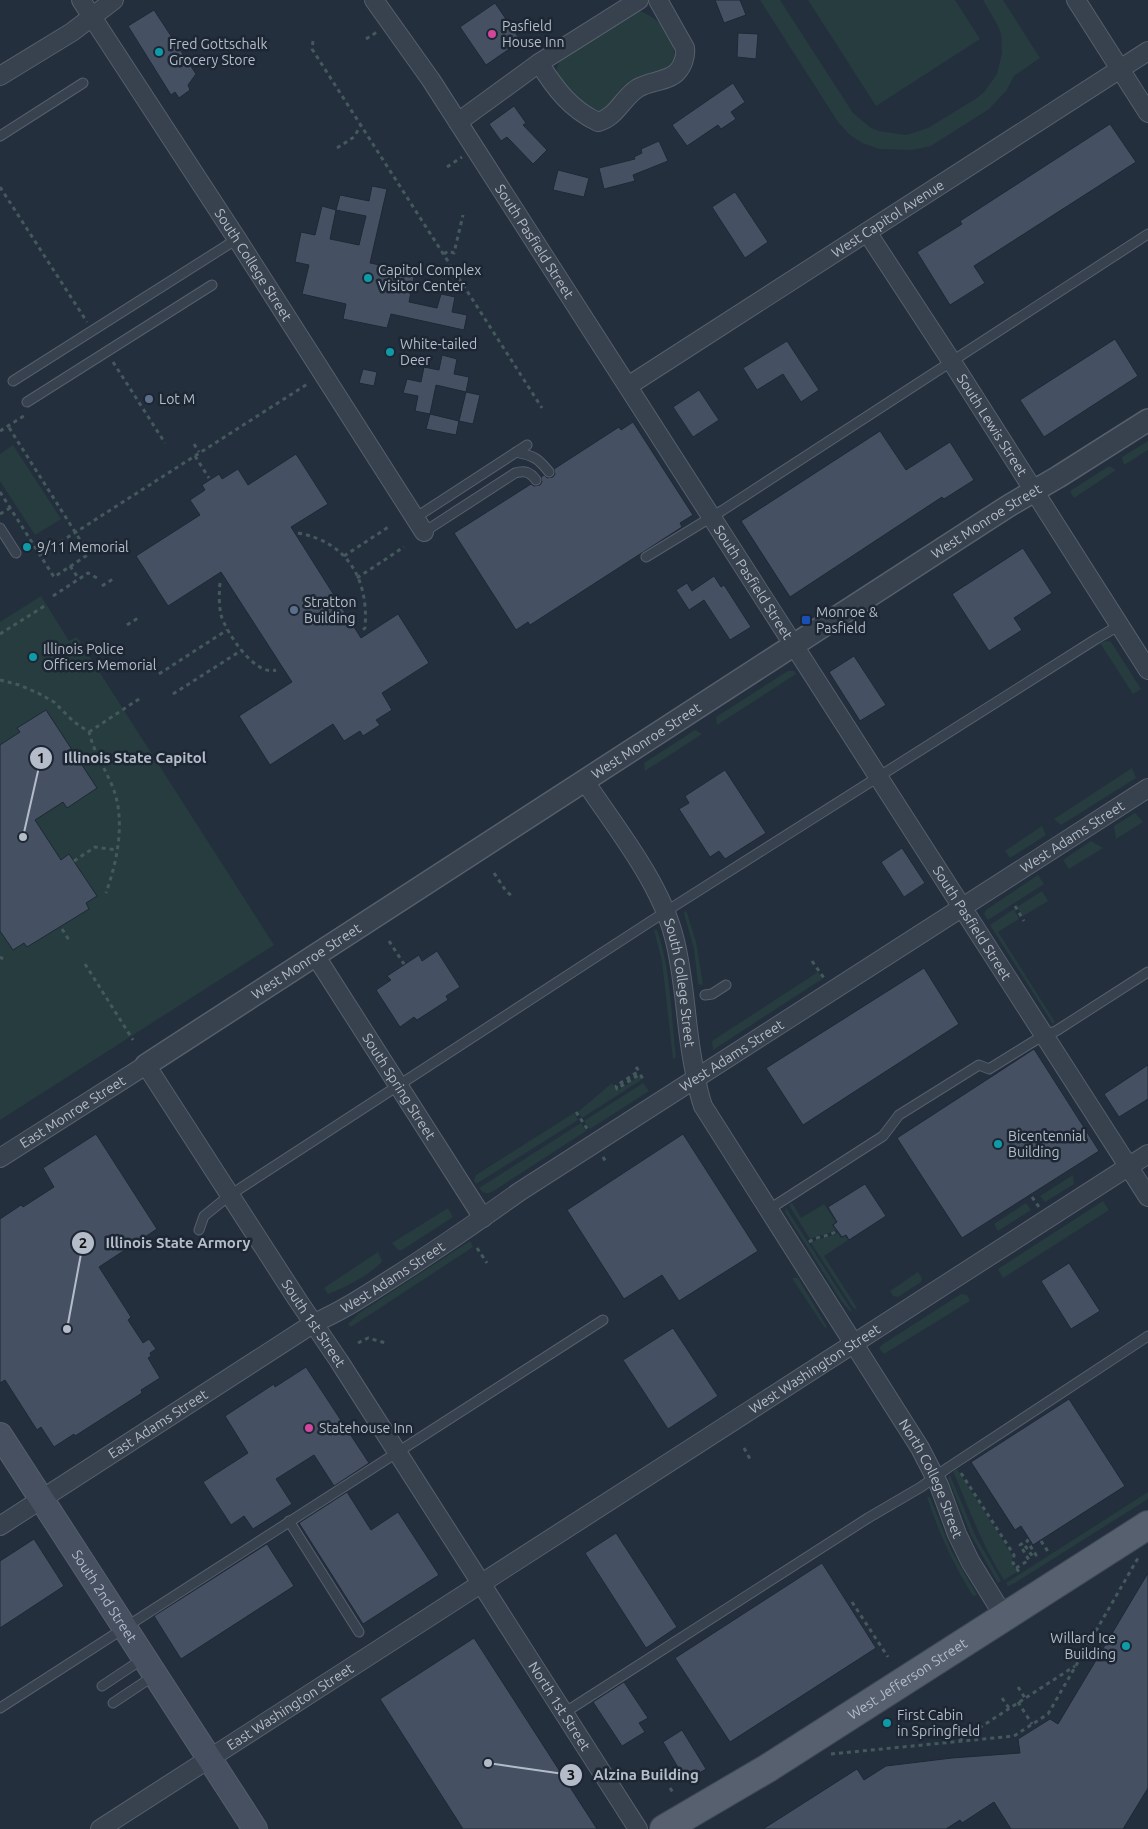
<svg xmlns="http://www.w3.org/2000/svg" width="1148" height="1829" viewBox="0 0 1148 1829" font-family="Ubuntu,sans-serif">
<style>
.green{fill:#263c3f}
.building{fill:#455162;stroke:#1f2835;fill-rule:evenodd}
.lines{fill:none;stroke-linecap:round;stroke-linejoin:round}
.service-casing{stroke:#565f6c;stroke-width:11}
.minor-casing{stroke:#565f6c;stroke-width:20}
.tertiary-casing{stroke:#565f6c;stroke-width:24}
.secondary-casing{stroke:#565f6c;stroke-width:26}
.primary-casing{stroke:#414a57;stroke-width:30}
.path{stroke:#44595c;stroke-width:3;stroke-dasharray:4 4;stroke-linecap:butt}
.service{stroke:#38414e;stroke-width:9}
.minor{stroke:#38414e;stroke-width:18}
.tertiary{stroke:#38414e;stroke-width:21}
.secondary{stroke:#465061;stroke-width:24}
.primary{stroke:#56606e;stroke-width:28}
.hotel-dot{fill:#d1479c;stroke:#1d2633;stroke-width:2}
.culture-dot{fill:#0f9aa8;stroke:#1d2633;stroke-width:2}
.service-dot{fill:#5c6f8a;stroke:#1d2633;stroke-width:2}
.transit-dot{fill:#1a4fb4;stroke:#1d2633;stroke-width:2}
.labels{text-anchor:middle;stroke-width:5;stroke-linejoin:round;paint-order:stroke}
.poi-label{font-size:14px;fill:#b4bcc9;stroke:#1d2633;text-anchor:start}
.street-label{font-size:14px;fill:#b4bcc9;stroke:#1d2633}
.leader{fill:none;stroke:#b4bcc9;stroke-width:2}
.callout-dot{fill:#b4bcc9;stroke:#1d2633;stroke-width:2}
.mark-label{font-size:15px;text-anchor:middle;font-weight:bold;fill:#111}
.callout-label{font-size:15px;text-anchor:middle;font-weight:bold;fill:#b4bcc9;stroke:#1d2633;stroke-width:5;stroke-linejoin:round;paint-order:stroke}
</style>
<rect width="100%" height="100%" fill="#242f3e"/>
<!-- green -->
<path class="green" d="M760,0H780L853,113L871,128L879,131L906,135L928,128L977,98L985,91L997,74L1002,53L1001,34L998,26L983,0H1003L1040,58L1014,76L1006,91L989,109L931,146L912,150L880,149L862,143L850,135L838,122Z
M808,0H955L980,39L876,106Z
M640,11C647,14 654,18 660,23C668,31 682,58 670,67C658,75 641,75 627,85C618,92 612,107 600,110C599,111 593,111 592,111C583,107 558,81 557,71C556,65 562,59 566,55L630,13Z
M1148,441V450L1124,465L1122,457Z
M13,445L61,519L35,535L0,481V454Z
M1109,466L1116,470L1074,498L1070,491Z
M41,596L69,641L77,637L274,945L0,1120V622Z
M1107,641L1111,642L1141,689L1133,694L1100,643Z
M788,671H794L796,674L717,725L716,717Z
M695,730L702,734L645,771L644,763Z
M1132,768L1136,778L1061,825L1054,819Z
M1135,813L1143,822L1116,839L1114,826Z
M1042,826L1046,835L1010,858L1005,851Z
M1091,841L1103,848L1069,869L1063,860Z
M1038,875L1044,884L988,920L984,914L986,910Z
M1042,891L1048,901L1023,916L1017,907Z
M1014,909L1019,919L998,932L1055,1022L1053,1024L990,925Z
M686,910L696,942L703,985L698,984L694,949L684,913Z
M654,930H657C671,970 671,1015 676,1057L673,1059L662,961Z
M818,972L822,979L713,1050L712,1041Z
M640,1076L641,1080L582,1118L578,1112L612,1083L617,1091Z
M643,1083L649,1091L590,1129L584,1121Z
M574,1113L578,1120L476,1184L474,1181L476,1175Z
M581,1123L586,1131L495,1190C488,1194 484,1195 479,1188Z
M1073,1175L1074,1184L1045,1202L1040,1196Z
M1103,1201L1109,1210L1003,1278L998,1269Z
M792,1203L801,1218L824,1204L836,1222L832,1225L836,1230C827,1235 819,1234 810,1239L789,1205Z
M1026,1203L1031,1210L998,1231L994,1224Z
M786,1207V1208L852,1311H850L842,1302L785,1212Z
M448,1208L453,1217L402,1250H398L392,1243Z
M838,1233L841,1238L845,1236L848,1240L824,1256L857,1308L854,1309L811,1243C820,1237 829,1238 838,1233Z
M470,1241L473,1247L351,1327L348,1324L358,1314Z
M378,1252L382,1261C375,1272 341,1290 328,1294L324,1288Z
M918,1272L922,1278L921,1282L898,1297L893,1296L890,1291Z
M792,1278H798L827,1327L825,1328Z
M961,1294L967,1295L970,1301L884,1354L879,1348L883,1344Z
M957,1469L1012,1555V1563L1017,1572L1004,1580C982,1545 969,1509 953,1471Z
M950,1475L975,1535L1001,1581L998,1583L971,1535L948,1478Z
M1148,1492V1499L1015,1583L1008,1586L1006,1583Z
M927,1497H930L951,1550L977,1595L973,1596C953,1564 939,1533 927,1497Z"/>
<!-- building -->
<path class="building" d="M715,0H740L746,15L724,23Z
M495,3L521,41L486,65L460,27Z
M154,10L196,74L188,85L190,90L179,98L175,92L171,95L128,26Z
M738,33L758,34L756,59L737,57Z
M733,83L745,102L731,112L736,119L721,129L718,125L687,146L672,125Z
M514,106L526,123L523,125L547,150L533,164L507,137L501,141L489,124Z
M1110,124L1136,162L974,266L985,283L950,305L917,252L962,224L960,221Z
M659,141L668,161L633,175L635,181L604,189L599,168L635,159L634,157L642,153L641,149Z
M558,170L589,178L584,197L553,190Z
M372,186L387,189L370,263L415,272L409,302L437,308L441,294L455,297L452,312L467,315L464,330L391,314L387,328L343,319L346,304L302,294L309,265L295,262L301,232L315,235L322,206L336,210L340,195L369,201ZM336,210L366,216L359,245L330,239Z
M735,192L768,242L745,258L712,207Z
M1115,339L1138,376L1044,437L1020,400Z
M787,341L819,390L801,402L783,374L757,390L743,368Z
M442,355L457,359L454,374L469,377L466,392L480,395L473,424L459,421L456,435L426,429L430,414L415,411L418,396L403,393L407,379L421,382L424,367L439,370ZM436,385L466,392L459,421L430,414Z
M363,369L377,372L374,386L359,383Z
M699,390L719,420L693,437L673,407Z
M633,422L693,515L680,523L682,527L530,625L528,622L516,630L454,533L531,484L534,486L540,485L542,482L541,477L544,475L547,478L553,477L555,474L554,469L619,427L621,430Z
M880,431L906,470L950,442L974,480L944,499L942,497L790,597L741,521Z
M296,454L328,504L291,527L361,638L398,614L429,663L382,693L392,710L376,720L380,725L363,736L360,731L344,741L333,724L270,765L239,716L292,682L221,572L168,606L136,556L200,515L190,500L205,490L202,485L219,474L222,479L238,469L248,485Z
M1023,548L1052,593L1014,618L1022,630L989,651L952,594Z
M714,576L721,587L724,585L751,627L730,640L704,600L689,610L676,590L687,583L692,591Z
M854,656L886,705L860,721L829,672Z
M46,710L97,788L67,808L63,802L35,820L61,860L69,854L97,896L86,903L89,909L27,947L24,943L13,950L0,931V745L20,732L17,728Z
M725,770L766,833L725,859L719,851L710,857L679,809L689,803L685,796Z
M902,848L925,883L904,897L881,862Z
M437,951L460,987L446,996L448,1000L417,1020L414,1017L400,1027L376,990L391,980L387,976L419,955L422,961Z
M924,968L959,1024L803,1125L766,1068Z
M1034,1049L1099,1151L962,1238L897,1138Z
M1148,1065V1099L1119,1117L1104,1094Z
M96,1134L157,1229L99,1267L131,1317L128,1320L143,1343L149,1339L156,1349L150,1353L151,1356L148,1358L160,1378L141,1390L142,1393L75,1436L74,1434L54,1447L41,1427L37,1430L5,1380L0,1383V1219L21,1205L23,1207L54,1187L43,1168Z
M683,1134L758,1251L679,1301L662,1275L624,1299L567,1210Z
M865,1184L886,1216L849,1240L846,1235L842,1237L833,1225L837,1222L828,1207Z
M1069,1263L1100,1311L1071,1329L1041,1281Z
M673,1328L718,1396L668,1429L623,1360Z
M306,1367L369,1463L334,1486L314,1455L276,1479L292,1504L253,1529L244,1516L231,1525L203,1482L248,1453L225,1416L274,1384L275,1387Z
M1069,1399L1125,1486L1033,1545L1021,1526L1015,1530L971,1462Z
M347,1492L371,1530L398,1512L439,1575L363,1624L299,1523Z
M616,1533L677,1627L646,1648L585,1553Z
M34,1539L64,1586L0,1628V1561Z
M267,1544L294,1586L181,1659L154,1616Z
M822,1563L876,1648L730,1742L675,1658Z
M1148,1573V1788L1123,1829H1011L994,1802L962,1823L960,1820L946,1829H763L857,1769L864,1780L886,1766L952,1758L1020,1753L1018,1739L1050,1719L1058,1724Z
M474,1638L597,1829H463L380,1699Z
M624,1682L648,1718L639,1723L645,1732L622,1746L593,1702Z
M682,1730L706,1769L686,1781L663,1742Z"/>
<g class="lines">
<defs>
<path id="service" d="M0,136L83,83
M13,381L237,239
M27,402L212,285
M516,452C534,456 538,458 549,472
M415,518L527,445
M0,528L16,553
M424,532L515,473C525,470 530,472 536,480
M646,557L723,510L1148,234
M705,995L712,994L726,985
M768,1210L883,1136L899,1115L979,1065L989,1069L1044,1035L1056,1031L1148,972
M199,1230L204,1216L230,1195L665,912L1096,639L1120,625
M289,1521L359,1632
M102,1686L144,1658
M113,1703L155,1675
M0,1708L603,1320
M564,1713L868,1518L921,1487L949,1467L1148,1336"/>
<g id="minor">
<path id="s1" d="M81,0L237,239L424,532"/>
<path id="s2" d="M374,0L431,80L1148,1197"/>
<path d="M1076,0L1148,113"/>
<path d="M539,63C555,88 570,109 598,122C617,117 622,98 638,88C650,81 669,81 677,72C683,66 686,56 685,48L658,0"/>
<path d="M0,76L72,32L114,0"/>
<path d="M458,122L539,63L639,0"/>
<path id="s3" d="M867,232L952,362L1148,670"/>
<path id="s4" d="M628,386L1148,51"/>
<path id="s5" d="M584,780C616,828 660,882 674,937C686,982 685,1028 695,1073C697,1084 699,1095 703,1106L920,1448L939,1485L957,1534L970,1561L1005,1618"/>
<path id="s6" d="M315,955L483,1218"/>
<path id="s7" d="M0,1158L146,1065L297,1299L339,1361L638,1829"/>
<path id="s8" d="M0,1526L314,1323C342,1311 366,1295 391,1279C435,1251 477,1222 519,1192L1148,788"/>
<path id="s9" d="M100,1829L1148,1154"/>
</g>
<g id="tertiary">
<path id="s10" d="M146,1065L962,536L1010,505L1058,477L1148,420"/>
</g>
<g id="secondary">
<path id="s11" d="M0,1435L255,1829"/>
</g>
<g id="primary">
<path id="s12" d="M664,1829L768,1768L1148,1525"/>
</g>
</defs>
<!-- service casing -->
<use href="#service" class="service-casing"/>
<!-- minor casing -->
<use href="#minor" class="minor-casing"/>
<!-- tertiary casing -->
<use href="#tertiary" class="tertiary-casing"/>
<!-- secondary casing -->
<use href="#secondary" class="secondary-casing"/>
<!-- primary casing -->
<use href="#primary" class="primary-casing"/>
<!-- path -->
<path class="path" d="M366,39L377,32
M313,41L312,49L542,408
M337,148L354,137L361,125
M447,167L462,157
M0,187L87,322
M444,254L448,251L454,253L463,215
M113,362L165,443
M0,431L27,414
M194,444L199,452
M195,456L209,478
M0,492L54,577L89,554L8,426
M0,514L10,508
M298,533C348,542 369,580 365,628L362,630
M40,555L309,383
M344,556L390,526
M70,566L79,579
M357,578L404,547
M220,583C219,594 219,605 221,615C226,632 255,677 276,670
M102,586L113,579
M53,596L88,573L97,578
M127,625L138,618
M0,634L46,605
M159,674L227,630
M0,680L19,685L38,693L54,702L74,722L89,732C94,752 102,763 110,781C127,815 118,859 106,893
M173,694L242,650
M89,732L142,697
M74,861L95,847L117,850
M494,873L506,891L513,897
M1015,906L1024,921
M62,929L69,940
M389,941L404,964
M0,957L3,959
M812,961L824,978
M85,964L133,1040
M636,1067L639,1071L616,1086L617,1089L640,1074L644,1081
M576,1112L588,1130
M603,1157L607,1164
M1032,1197L1039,1207
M809,1242C817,1236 827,1237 835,1232
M477,1248L487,1263
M358,1343L368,1338L386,1343
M744,1448L750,1459
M961,1473L1014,1555L1013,1563L1019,1572
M1041,1541L1049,1553
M1016,1568L1029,1560L1020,1545L1023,1543L1033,1557L1036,1555L1027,1541L1029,1539
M852,1602L888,1657
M1018,1687L1025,1698
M1002,1698L1009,1708
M1018,1702L1032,1724
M959,1741L1075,1666
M831,1754L1014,1736L1048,1714L1138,1558
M670,1788L674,1794"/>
<!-- service -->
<use href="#service" class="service"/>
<!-- minor -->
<use href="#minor" class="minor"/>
<!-- tertiary -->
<use href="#tertiary" class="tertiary"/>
<!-- secondary -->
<use href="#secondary" class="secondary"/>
<!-- primary -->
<use href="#primary" class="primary"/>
</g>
<!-- markers -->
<g class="hotel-dot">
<circle cx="492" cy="34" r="5"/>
<circle cx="309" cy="1428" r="5"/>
</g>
<g class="culture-dot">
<circle cx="159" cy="52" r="5"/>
<circle cx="368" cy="278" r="5"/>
<circle cx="390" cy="352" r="5"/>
<circle cx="27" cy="547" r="5"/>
<circle cx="33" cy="657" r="5"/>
<circle cx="998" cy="1144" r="5"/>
<circle cx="1126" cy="1646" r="5"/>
<circle cx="887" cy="1723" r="5"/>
</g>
<g class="service-dot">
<circle cx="149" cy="399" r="5"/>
<circle cx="294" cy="610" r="5"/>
</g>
<rect class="transit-dot" x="801" y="615" width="10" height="10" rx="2.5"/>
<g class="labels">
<!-- poi labels -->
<g class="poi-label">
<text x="502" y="31">Pasfield<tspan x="502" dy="16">House Inn</tspan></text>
<text x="169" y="49">Fred Gottschalk<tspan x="169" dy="16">Grocery Store</tspan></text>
<text x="378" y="275">Capitol Complex<tspan x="378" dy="16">Visitor Center</tspan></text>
<text x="400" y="349">White-tailed<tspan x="400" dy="16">Deer</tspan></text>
<text x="159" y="404">Lot M</text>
<text x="37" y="552">9/11 Memorial</text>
<text x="304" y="607">Stratton<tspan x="304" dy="16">Building</tspan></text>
<text x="816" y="617">Monroe &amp;<tspan x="816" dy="16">Pasfield</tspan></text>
<text x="43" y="654">Illinois Police<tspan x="43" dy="16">Officers Memorial</tspan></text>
<text x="1008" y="1141">Bicentennial<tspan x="1008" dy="16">Building</tspan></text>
<text x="319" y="1433">Statehouse Inn</text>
<text x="1116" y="1643" text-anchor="end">Willard Ice<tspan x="1116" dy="16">Building</tspan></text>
<text x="897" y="1720">First Cabin<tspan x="897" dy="16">in Springfield</tspan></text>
</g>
<!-- street labels -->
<g class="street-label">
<text dy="5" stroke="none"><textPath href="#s4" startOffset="309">West Capitol Avenue</textPath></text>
<text dy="5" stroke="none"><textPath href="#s2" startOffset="290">South Pasfield Street</textPath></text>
<text dy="5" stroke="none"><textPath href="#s1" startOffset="316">South College Street</textPath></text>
<text dy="5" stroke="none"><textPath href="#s3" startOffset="230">South Lewis Street</textPath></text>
<text dy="5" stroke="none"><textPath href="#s10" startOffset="1001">West Monroe Street</textPath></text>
<text dy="5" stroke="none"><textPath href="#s2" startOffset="695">South Pasfield Street</textPath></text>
<text dy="5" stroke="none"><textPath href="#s10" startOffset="596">West Monroe Street</textPath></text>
<text dy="5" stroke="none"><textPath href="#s8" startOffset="1275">West Adams Street</textPath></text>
<text dy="5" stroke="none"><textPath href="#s2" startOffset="1100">South Pasfield Street</textPath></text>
<text dy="5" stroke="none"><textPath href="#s10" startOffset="191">West Monroe Street</textPath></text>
<text dy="5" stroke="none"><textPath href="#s5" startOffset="228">South College Street</textPath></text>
<text dy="5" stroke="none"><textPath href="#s8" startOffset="870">West Adams Street</textPath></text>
<text dy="5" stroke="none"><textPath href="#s6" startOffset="156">South Spring Street</textPath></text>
<text dy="5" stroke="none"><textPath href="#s7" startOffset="86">East Monroe Street</textPath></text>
<text dy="5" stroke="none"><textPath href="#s8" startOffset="465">West Adams Street</textPath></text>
<text dy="5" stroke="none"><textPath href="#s7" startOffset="481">South 1st Street</textPath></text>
<text dy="5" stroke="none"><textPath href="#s9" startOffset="850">West Washington Street</textPath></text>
<text dy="5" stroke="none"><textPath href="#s8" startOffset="188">East Adams Street</textPath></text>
<text dy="5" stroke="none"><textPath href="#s5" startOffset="791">North College Street</textPath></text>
<text dy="5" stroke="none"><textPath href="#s11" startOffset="192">South 2nd Street</textPath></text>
<text dy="5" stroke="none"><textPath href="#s12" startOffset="286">West Jefferson Street</textPath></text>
<text dy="5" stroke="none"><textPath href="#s9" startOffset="226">East Washington Street</textPath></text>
<text dy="5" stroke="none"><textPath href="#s7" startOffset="936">North 1st Street</textPath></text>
</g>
</g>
<!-- callouts -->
<path class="leader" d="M23 837L41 758M67 1329L83 1243M488 1763L571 1775"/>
<g class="callout-dot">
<circle cx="23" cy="837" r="5"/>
<circle cx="67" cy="1329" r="5"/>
<circle cx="488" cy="1763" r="5"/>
<circle cx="41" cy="758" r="12"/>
<circle cx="83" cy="1243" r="12"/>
<circle cx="571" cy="1775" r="12"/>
</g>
<g class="mark-label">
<text x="41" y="763">1</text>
<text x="83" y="1248">2</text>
<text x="571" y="1780">3</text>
</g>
<g class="callout-label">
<text x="135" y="763">Illinois State Capitol</text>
<text x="178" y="1248">Illinois State Armory</text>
<text x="646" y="1780">Alzina Building</text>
</g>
</svg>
